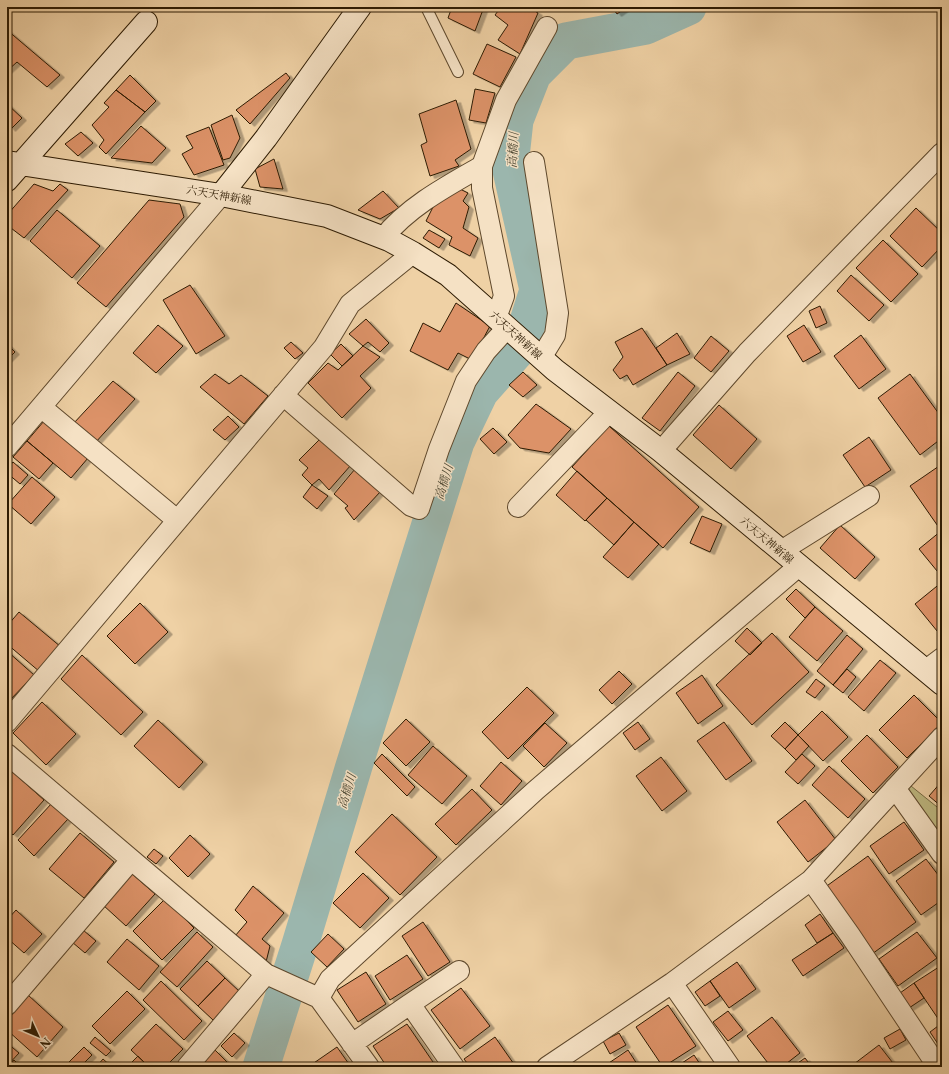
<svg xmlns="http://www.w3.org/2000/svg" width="949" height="1074" viewBox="0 0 949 1074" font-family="'Libre Caslon Text','Noto Serif JP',serif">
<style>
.green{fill:#bfba82;stroke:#766a42}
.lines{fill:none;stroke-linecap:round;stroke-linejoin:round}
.river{stroke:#9bb6ad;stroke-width:37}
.building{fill:#dc9268;stroke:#2d1b03;filter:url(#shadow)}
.lane-casing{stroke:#5e482c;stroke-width:12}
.street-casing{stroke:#5e482c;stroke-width:22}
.secondary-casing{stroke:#2d1b03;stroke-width:24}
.lane{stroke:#f5e1c4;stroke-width:10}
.street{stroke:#f5e1c4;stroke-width:20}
.secondary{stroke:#f5e1c4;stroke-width:22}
.labels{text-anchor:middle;stroke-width:3;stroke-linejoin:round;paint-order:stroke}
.street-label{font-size:11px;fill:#2d1b03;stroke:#f5e1c4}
.water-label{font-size:12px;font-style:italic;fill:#4e4a36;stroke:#f5e1c4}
</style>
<defs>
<filter id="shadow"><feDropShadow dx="4.5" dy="2.5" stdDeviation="0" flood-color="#0004"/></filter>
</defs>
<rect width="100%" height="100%" fill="#efd1a5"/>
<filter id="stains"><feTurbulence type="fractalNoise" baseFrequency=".005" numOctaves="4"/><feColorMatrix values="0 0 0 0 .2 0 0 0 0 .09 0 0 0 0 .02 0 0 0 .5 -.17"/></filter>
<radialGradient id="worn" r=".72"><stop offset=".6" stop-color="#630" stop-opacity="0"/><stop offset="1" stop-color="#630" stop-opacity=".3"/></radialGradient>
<!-- green -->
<path class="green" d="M911,786L942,811V848L903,794Z"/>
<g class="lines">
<!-- river -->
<path class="river" d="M261,1067L300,945L354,766L456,442L480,392L520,347L538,290L510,166L515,120L533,74L566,41L646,26L688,7"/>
</g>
<!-- building -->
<path class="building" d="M452,7H484L475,31L448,18Z
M501,7H528L538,13L520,54L498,40L508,25L495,15Z
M612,7H627L617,14Z
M7,30L60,75L47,87L17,62L7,71Z
M487,44L516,57L500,87L473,74Z
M286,73L290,78L250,124L236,110Z
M130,75L156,101L145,112L116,90Z
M475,89L495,93L486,123L469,120Z
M116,90L145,112L106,154L99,147L104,140L92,125L109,107L104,103Z
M456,100L471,149L455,160L459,166L430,176L421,145L427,142L419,114Z
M7,104L22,118L11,129L7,124Z
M232,115L240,138L230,158L223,160L211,125Z
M141,126L166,148L152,163L111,158Z
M209,127L224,165L194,175L182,154L193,148L186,136Z
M81,132L93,143L78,156L65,144Z
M274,159L283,189L260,187L255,169Z
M34,184L53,191L60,184L68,190L24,238L7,225V215Z
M458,188L468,193L463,201L469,207L463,228L478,238L470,256L449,245L452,237L426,221L434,205Z
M383,191L399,208L380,219L358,210Z
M149,200L180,204L184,217L106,307L77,283Z
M916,208L942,233V246L922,267L890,236Z
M57,210L100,246L72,278L30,241Z
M429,230L445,239L439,248L423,238Z
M883,240L918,274L891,302L856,268Z
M851,275L884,305L869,321L837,291Z
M190,285L225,336L196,354L163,300Z
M456,303L490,326L472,360L458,353L448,370L410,351L423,323L440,332Z
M820,306L827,323L816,328L809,311Z
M366,319L389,343L380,352L368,342L363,346L349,334Z
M158,325L183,346L156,373L133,353Z
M804,325L821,352L803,362L787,336Z
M642,328L667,365L633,385L627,375L620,379L613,370L623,357L615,342Z
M677,333L690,354L667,365L656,348Z
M861,335L886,369L859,389L834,356Z
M711,336L729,351L711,372L694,358Z
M291,342L303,353L295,359L284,348Z
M7,344L15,352L7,360Z
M341,344L353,356L342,366L330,354Z
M363,346L380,357L360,376L371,388L342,418L308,383L328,363L338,370Z
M523,372L537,385L523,397L509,385Z
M678,372L695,386L660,431L642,418Z
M215,374L229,384L241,375L268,396L244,424L200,387Z
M910,374L942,418V438L920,455L878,398Z
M113,381L135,399L95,443L73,424Z
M536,404L571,429L549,453L520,448L508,435Z
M719,405L757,439L731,469L693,435Z
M228,416L239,427L225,440L213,430Z
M44,421L88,458L71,478L27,441Z
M609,426L699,507L663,548L572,467Z
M493,428L507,442L494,454L480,439Z
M869,437L891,470L865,487L843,455Z
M320,439L351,465L329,490L319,479L312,485L302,475L308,468L299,460Z
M27,441L53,463L39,479L13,457Z
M13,462L28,475L20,484L7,473V469Z
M942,464V532L910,486Z
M355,469L381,491L354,520L345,508L348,506L334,494Z
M577,471L607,498L585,521L556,495Z
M32,477L55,497L31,524L8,504Z
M312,485L328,496L317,509L303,497Z
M607,498L634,522L614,545L586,520Z
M702,516L722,524L710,552L690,543Z
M634,522L659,544L628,578L603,557Z
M840,525L875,557L855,579L820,548Z
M941,531L942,533V577L919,549Z
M942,582V637L915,604Z
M796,589L815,607L805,618L786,599Z
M140,603L168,632L135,664L107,636Z
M815,607L843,631L817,661L789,637Z
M19,612L61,647L40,672L7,644V626Z
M747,628L762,643L750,655L735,641Z
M772,633L809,672L752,725L716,685Z
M847,635L863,649L833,685L817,671Z
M7,651L34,675L9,701L7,699Z
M82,655L143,712L121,735L61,679Z
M880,660L896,673L864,711L848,697Z
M847,669L856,677L843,693L833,685Z
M619,671L632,684L612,704L599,690Z
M702,675L723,706L698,724L676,693Z
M816,679L825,686L815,698L806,692Z
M527,687L554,713L508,759L482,732Z
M914,695L942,723L907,758L879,730Z
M42,702L76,734L46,765L13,733Z
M822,711L848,737L823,761L798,735Z
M406,719L430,742L406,766L383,743Z
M158,720L203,762L179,788L134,746Z
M638,722L650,739L635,750L623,733Z
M724,722L752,761L726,780L697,741Z
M785,722L798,735L785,749L771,736Z
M545,723L567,743L544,767L523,746Z
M798,735L809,746L796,760L785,749Z
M867,735L898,767L873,793L841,761Z
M433,746L467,776L442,804L408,775Z
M382,754L415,787L407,796L374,763Z
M802,754L815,766L798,784L785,772Z
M661,757L687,791L662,811L636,776Z
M501,762L522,781L501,805L480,786Z
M829,766L865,799L848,818L812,785Z
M7,767L44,800L13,835L7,830Z
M942,781V807L929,796Z
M472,789L492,810L456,845L435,824Z
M805,800L836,840L808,862L777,822Z
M52,803L68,819L34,856L18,840Z
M392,814L437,857L400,895L355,852Z
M904,822L924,850L889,874L870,846Z
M80,833L114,862L84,898L49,869Z
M190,835L210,854L188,877L169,858Z
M154,849L163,856L156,864L147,857Z
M868,856L916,922L872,954L824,888Z
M926,859L942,880V900L921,915L896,881Z
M131,873L155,894L126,926L103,905Z
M363,873L389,898L360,928L333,903Z
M253,886L284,913L262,939L270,946L265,966L235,936L247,922L235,910Z
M165,899L194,928L162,960L133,931Z
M16,910L42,934L24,953L7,938V920Z
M820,914L833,933L817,943L805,925Z
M423,922L450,962L428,976L402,936Z
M83,930L96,941L85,953L72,942Z
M197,932L213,947L177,987L160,972Z
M917,932L937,958L898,986L879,959Z
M833,933L844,948L803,976L792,960Z
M328,934L344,949L327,967L311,952Z
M127,939L159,966L139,990L107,962Z
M407,955L423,979L390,1000L375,976Z
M207,961L225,978L198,1006L180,989Z
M737,962L756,989L729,1008L710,981Z
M942,965V1022L941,1023L914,983Z
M366,972L386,1004L358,1022L337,990Z
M225,978L240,992L213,1020L198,1006Z
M161,981L202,1021L184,1040L143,1000Z
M710,981L720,996L705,1006L695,992Z
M914,983L924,998L909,1008L900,993Z
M461,988L490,1026L460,1049L431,1010Z
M127,991L145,1009L110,1044L92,1026Z
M28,995L63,1027L37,1057L7,1030V1018Z
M668,1005L696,1046L663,1067L636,1027Z
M728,1011L743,1030L728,1041L713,1022Z
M772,1017L800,1053L782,1067H771L747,1036Z
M942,1023V1050L930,1032Z
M156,1024L183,1049L165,1067H149L131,1050Z
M407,1024L433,1062L426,1067H387L373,1046Z
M900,1029L906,1040L890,1049L884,1038Z
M234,1033L245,1043L232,1057L221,1046Z
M619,1033L626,1045L610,1054L603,1041Z
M95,1037L111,1051L106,1056L90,1043Z
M495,1037L516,1067H470L464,1059Z
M7,1043L19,1053L7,1066Z
M879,1045L896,1067H850Z
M84,1047L92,1055L80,1067H71L68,1063Z
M337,1047L351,1067H308Z
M215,1050L232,1067H199Z
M628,1050L639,1067H603Z
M694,1055L702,1067H676Z
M138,1056L149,1067H127Z
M805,1058L812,1067H792Z
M103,1059L112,1067H96Z
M14,1060L21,1067H8Z"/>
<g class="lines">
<defs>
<path id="lane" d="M426,7L458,72"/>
<path id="street" d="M534,162L558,313L555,335L541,358
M482,166L506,100L547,27
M383,238C409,206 447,186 482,166V188L504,296L496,318
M283,395L411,506L419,509L439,449L466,381L486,351L507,328
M41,407L177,520
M7,447L221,195
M661,451L747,353L942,153
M518,507L609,412
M781,551L869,496
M926,670L942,658
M7,722L324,347L350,304L413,253
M7,754L266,974L319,998L369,1067
M895,788L942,854
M811,880L850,935L938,1067
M672,983L730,1067
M319,998L330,979L536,790L799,566
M7,1005L131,860
M352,1044L410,1004
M187,1067L266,974
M454,1067L410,1004L459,971
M547,1067L672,983L811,880L942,737"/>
<path id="secondary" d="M7,162L221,195L327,216L389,240L413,253L448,275L555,370L661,451L942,684
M7,180L146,22
M221,195L266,138L360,7"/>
</defs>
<!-- lane casing -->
<use href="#lane" class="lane-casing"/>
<!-- street casing -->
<use href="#street" class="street-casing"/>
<!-- secondary casing -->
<use href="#secondary" class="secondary-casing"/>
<!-- lane -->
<use href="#lane" class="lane"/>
<!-- street -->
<use href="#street" class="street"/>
<!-- secondary -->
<use href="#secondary" class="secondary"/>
</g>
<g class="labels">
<!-- street labels -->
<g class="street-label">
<text transform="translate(219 195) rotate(10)" y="4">六天天神新線</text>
<text transform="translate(516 335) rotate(42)" y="4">六天天神新線</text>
<text transform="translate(767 540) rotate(40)" y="4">六天天神新線</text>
</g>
<!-- water labels -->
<g class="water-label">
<text transform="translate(513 150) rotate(-87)" y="4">高橋川</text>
<text transform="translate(444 482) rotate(-73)" y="4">高橋川</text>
<text transform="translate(347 791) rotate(-73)" y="4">高橋川</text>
</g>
</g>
<!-- margin -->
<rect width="949" height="1074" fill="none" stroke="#efd1a5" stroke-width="24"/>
<rect x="8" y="8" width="933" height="1058" fill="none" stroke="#2d1b03" stroke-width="2"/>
<rect x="12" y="12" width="925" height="1050" fill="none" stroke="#2d1b03"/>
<!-- north arrow -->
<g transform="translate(38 1036) rotate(134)" stroke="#f5e1c4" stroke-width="3" paint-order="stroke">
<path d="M0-3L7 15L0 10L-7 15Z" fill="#2d1b03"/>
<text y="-6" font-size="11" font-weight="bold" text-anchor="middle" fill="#2d1b03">N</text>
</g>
<rect width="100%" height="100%" filter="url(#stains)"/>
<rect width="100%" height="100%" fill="url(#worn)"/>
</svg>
